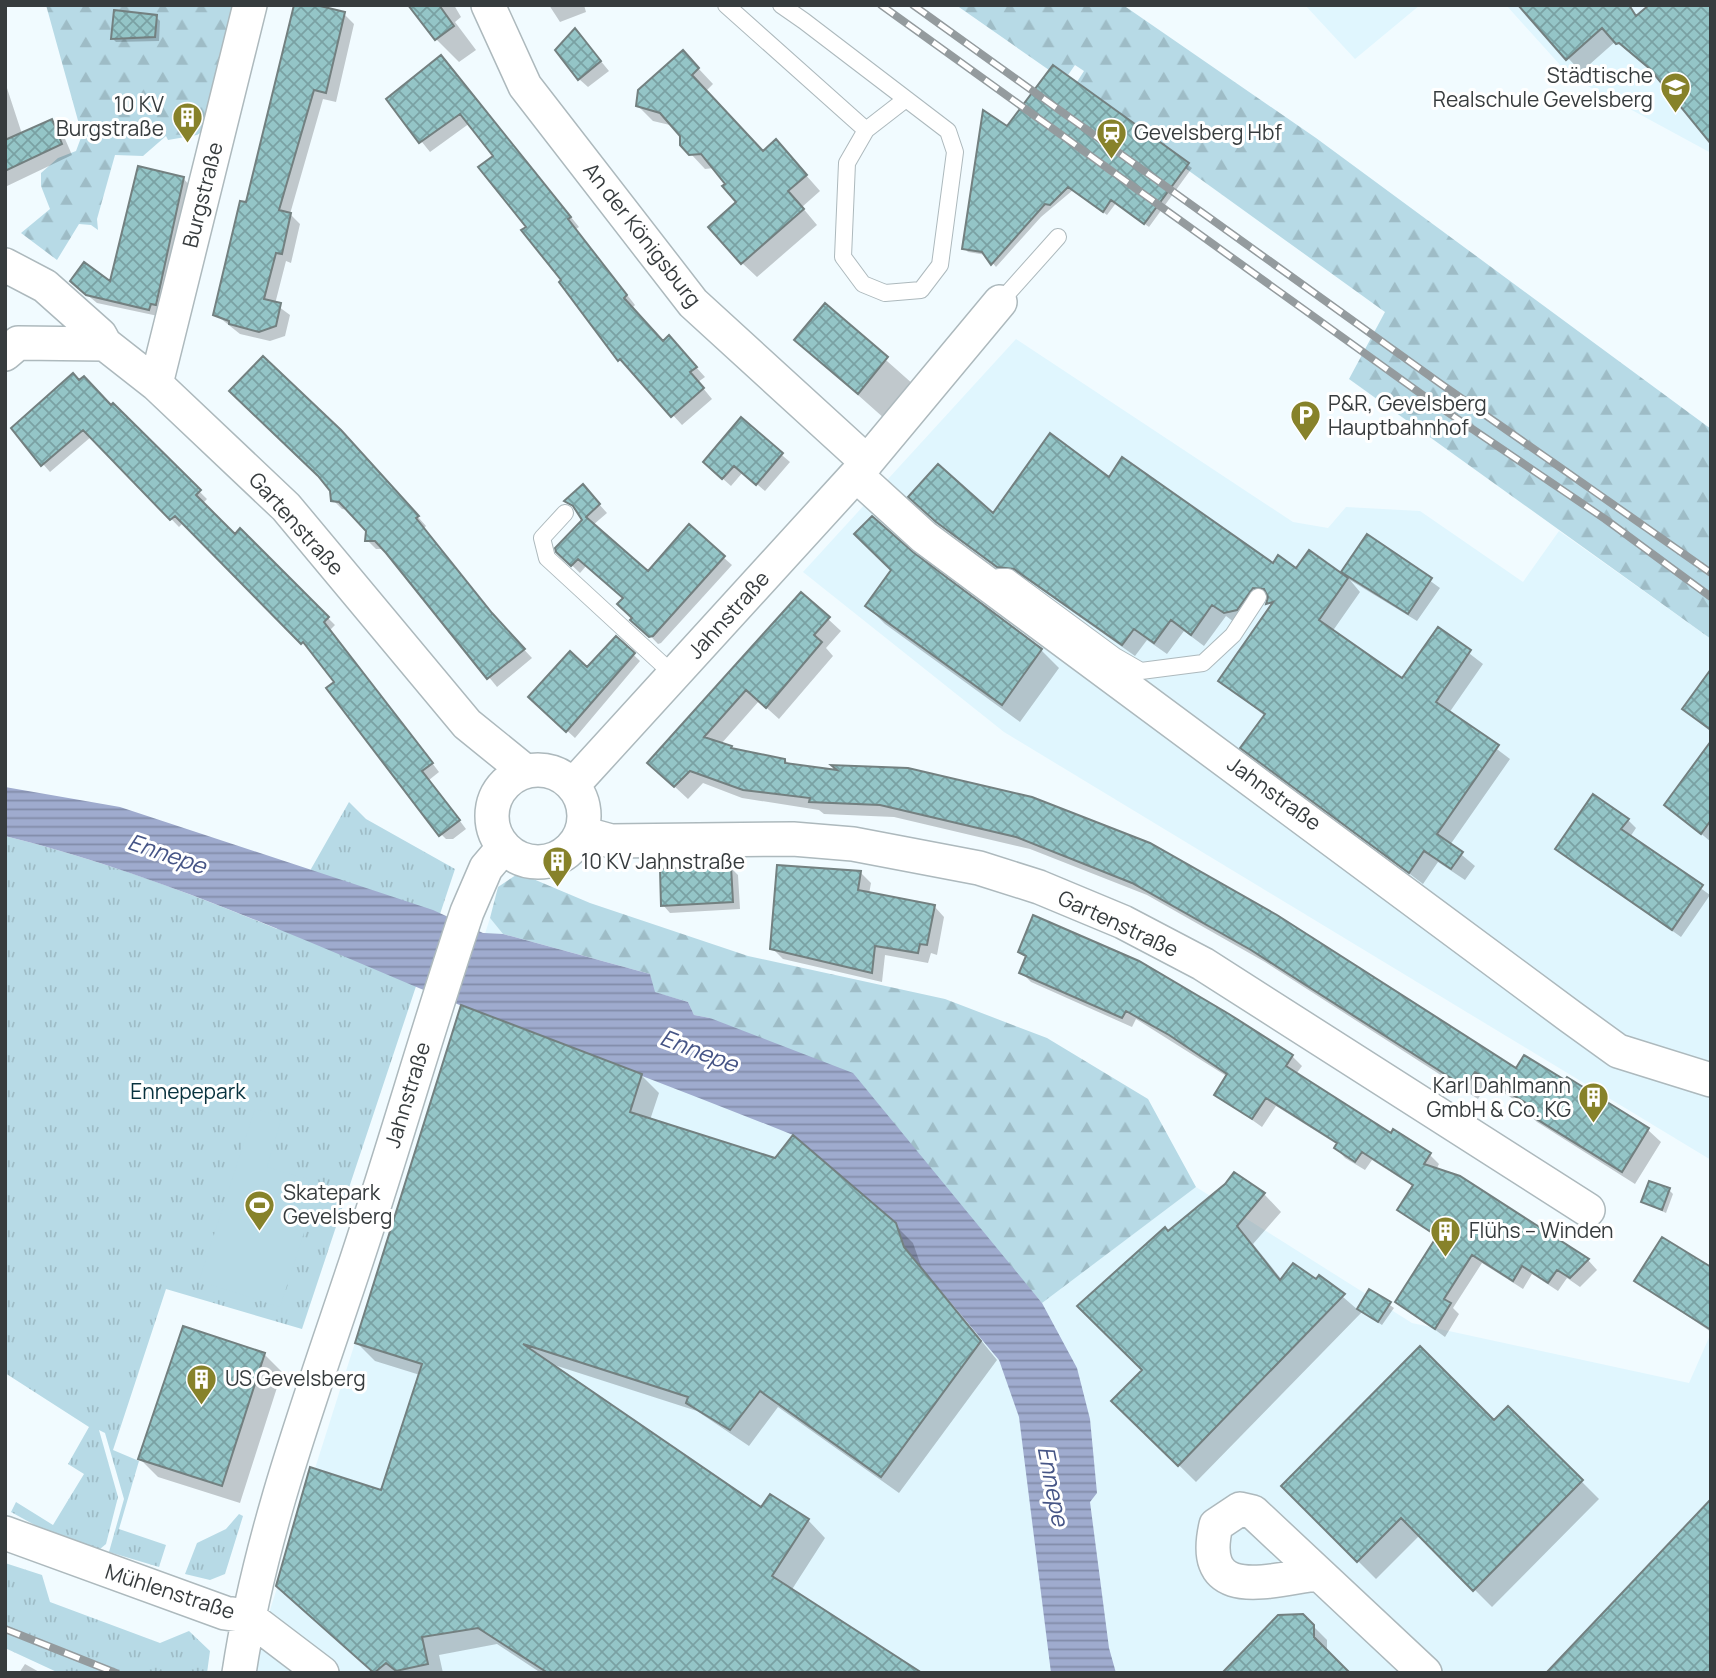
<svg xmlns="http://www.w3.org/2000/svg" width="1716" height="1678" viewBox="0 0 1716 1678" font-family="Manrope,sans-serif">
<style>
.built{fill:#e0f6fe}
.grass{fill:url(#grass-tufts)}
.forest{fill:url(#forest-firs)}
.garden{fill:#b7dae6}
.water{fill:url(#water-rules)}
.shadow{fill:#0003}
.building{fill:url(#building-cross-hatch);stroke:#738080;stroke-width:2}
.lines{fill:none;stroke-linecap:round;stroke-linejoin:round}
.service-casing{stroke:#adb9bd;stroke-width:18}
.minor-casing{stroke:#adb9bd;stroke-width:36}
.service{stroke:#fff;stroke-width:16}
.minor{stroke:#fff;stroke-width:33}
.rail-casing{stroke:#949b9e;stroke-width:8}
.rail{stroke:#fff;stroke-width:5;stroke-dasharray:16;stroke-linecap:butt}
.labels{text-anchor:middle;stroke-width:6;stroke-linejoin:round;paint-order:stroke}
.poi-label{font-size:21px;fill:#373c3e;stroke:#fff;text-anchor:start}
.street-label{font-size:21px;fill:#373c3e;stroke:#fff}
.park-label{font-size:21px;fill:#08323e;stroke:#fff}
.water-label{font-size:23px;font-style:italic;fill:#465586;stroke:#fff}
</style>
<defs>
<pattern id="grass-tufts" width="24" height="20" patternUnits="userSpaceOnUse" patternTransform="scale(1.75)"><rect width="24" height="20" fill="#b7dae6"/><path d="M3 7l-1-3M5 7V3M7 7l1-3M15 17l-1-3M17 17v-4M19 17l1-3" fill="none" stroke="#9ebcc6"/></pattern>
<pattern id="forest-firs" width="22" height="20" patternUnits="userSpaceOnUse" patternTransform="scale(1.75)"><rect width="22" height="20" fill="#b7dae6"/><path d="M5 1l3.5 6h-7zM16 11l3.5 6h-7z" fill="#9ebcc6"/></pattern>
<pattern id="water-rules" width="6" height="5" patternUnits="userSpaceOnUse" patternTransform="scale(1.75)"><rect width="6" height="5" fill="#9fabce"/><path d="M0 2.5h6" fill="none" stroke="#828ca9"/></pattern>
<pattern id="building-cross-hatch" width="8" height="8" patternUnits="userSpaceOnUse" patternTransform="scale(1.75)"><rect width="8" height="8" fill="#94c5c7"/><path d="M0 0l8 8M0 8l8-8" fill="none" stroke="#7aa1a3"/></pattern>
</defs>
<rect width="100%" height="100%" fill="#f1fbff"/>
<!-- built -->
<path class="built" d="M1305,5H1420L1355,59Z
M1506,5H1711V153L1571,77Z
M1016,339L1293,522L1328,528L1346,507L1420,511L1523,582L1559,531L1711,639V1160L1004,732L803,572Z
M490,918L503,934L650,974L989,1241L1041,1303L1196,1187L1412,1323L1689,1383L1711,1333V1673H250Z"/>
<!-- grass -->
<path class="grass" d="M349,802L366,819L455,869L302,1329L166,1289L113,1450L139,1461L119,1529L166,1545L159,1567L109,1552L124,1499L105,1433L99,1430L118,1497L106,1544L100,1549L42,1529L11,1512L16,1502L53,1525L84,1474L68,1464L89,1427L5,1373V836C99,859 187,892 277,929Z
M239,1514L243,1516L225,1574L210,1580L185,1574L197,1543L226,1529Z
M5,1563L42,1575L50,1602L160,1643L189,1631L210,1651L207,1673H59L5,1648Z"/>
<!-- forest -->
<path class="forest" d="M46,5H236L206,129L197,135L168,140L166,136L143,156L115,155L97,219L98,230L91,225L79,224L57,260L21,233L50,209L41,186V173L58,158L76,151L82,135Z
M956,5H1123L1316,138L1711,429V639L1349,379L1385,312L1185,168L1188,163L1077,82L1084,71L1075,65L1068,75L1053,65L1049,70Z
M519,873L590,903L748,956L945,999L1047,1038L1148,1099L1196,1187L1042,1303L989,1241L710,1018L694,1015L688,1002L654,992L650,974L503,934L490,918L498,887Z"/>
<!-- garden -->
<path class="garden" d="M255,1109L282,1117L267,1167L320,1183L280,1307L199,1281Z"/>
<!-- water -->
<path class="water" d="M5,787L120,807L433,910L483,933L503,934L650,974L655,992L688,1002L694,1015L710,1018L853,1073L1042,1303L1077,1368L1090,1419L1097,1493L1090,1502L1109,1648L1116,1673H1051L1019,1417L999,1360L904,1247L831,1168L793,1135C684,1091 572,1050 462,1006C311,944 164,875 5,836Z"/>
<!-- shadow -->
<path class="shadow" d="M412,5H454L461,17L455,22L476,50L459,62L436,39Z
M549,5H584L586,12L560,22Z
M1519,5L1637,18L1656,74L1616,41L1581,72Z
M344,14L354,24L336,102L323,99L290,214L300,224L291,263L286,261L275,304L290,315L285,336L270,341L240,334L215,314L248,204Z
M156,17L160,21L159,41L116,42L112,38Z
M575,30L609,71L588,87L579,79Z
M683,52L713,84L706,91L763,153L790,157L820,191L802,207L817,225L757,277L742,263L738,202L714,168L705,169L690,153L674,126L653,121L638,106Z
M450,67L579,227L576,229L635,305L632,308L663,343L678,347L705,377L698,382L712,399L682,425L630,368L619,360L528,227L495,156L470,123L430,152L388,100Z
M1053,67L1192,168L1149,227L1116,203L1107,215L1073,190L1041,217L996,267L986,255L968,252L964,248L1007,128Z
M5,82L22,134L51,121L62,132L72,155L5,187Z
M183,178L191,187L158,316L97,303L80,289L111,284Z
M825,306L914,385L885,419L796,340Z
M84,378L207,499L202,504L235,537L240,531L335,625L330,630L439,772L429,780L466,829L453,839H446L437,830L311,649L184,522L179,527L92,436L50,472L43,464Z
M741,420L790,462L765,491L743,472L731,486L713,470Z
M350,441L426,526L424,528L500,624L532,658L497,687L385,549H376L367,540V530L349,510L342,509L333,500Z
M1109,479L1273,566L1297,570L1309,553L1348,580L1343,572L1368,536L1440,588L1417,621L1350,580L1360,592L1332,632L1403,681L1439,630L1483,664L1449,713L1510,759L1450,845L1475,866L1465,880L1438,862L1423,884L1243,747L1265,716L1220,681L1272,607L1269,600H1266L1249,623L1238,625L1226,616L1204,646L1184,631L1167,654L1147,640L1135,656L1029,581L1011,579L951,534L923,509L993,516Z
M590,494L607,513L593,525L648,574L689,527L732,565L661,643L658,644L620,604L625,599L587,565L580,573L558,552L584,520L567,501Z
M911,554L1041,650L1059,668L1020,722L885,624L867,606Z
M828,619L841,631L826,648L833,656L779,719L759,701L721,744L734,750L785,760L790,765L841,773L908,770L1516,1071L1565,1083L1568,1079L1648,1130L1661,1142L1635,1184L1537,1122L1524,1110L1526,1107L1488,1083L1478,1099L1265,962L1147,895L1030,849L894,817L824,814L819,810L742,798L703,783L688,799L649,763Z
M616,638L640,661L575,738L538,704L587,669Z
M1711,672V732L1684,709Z
M1711,741V842L1667,805Z
M1628,820L1636,828L1630,837L1710,895L1681,937L1557,849Z
M731,868L738,875L740,909L670,913L663,905Z
M861,873L871,883L869,894L934,906L944,917L937,955L931,953L928,963L885,955L882,982L783,959L772,948Z
M1020,952L1292,1056L1302,1066L1296,1074L1392,1135L1394,1132L1430,1155L1439,1164L1436,1170L1459,1178L1588,1260L1597,1270L1580,1287L1567,1278L1558,1291L1532,1274L1523,1289L1482,1263L1453,1308L1459,1314L1445,1337L1397,1302L1438,1238L1399,1210L1414,1187L1372,1160L1365,1170L1345,1158L1336,1148L1338,1145L1276,1106L1262,1127L1217,1095L1228,1077L1136,1019L1132,1027L1031,982L1021,972L1027,959Z
M641,1075L659,1093L650,1120L895,1225L913,1243L921,1266L997,1360L899,1493L778,1407L749,1446L697,1411L551,1364L762,1509L808,1520L825,1538L791,1591L918,1673H541L497,1644L439,1655L443,1673H374L278,1586L382,1493L420,1375L375,1361L357,1343Z
M1235,1174L1264,1194L1281,1212L1253,1244L1282,1280L1316,1282L1320,1277L1358,1310L1370,1291L1394,1308L1382,1325L1362,1312L1196,1482L1114,1401L1144,1370L1168,1233L1227,1185Z
M1669,1190L1673,1194L1666,1213L1643,1202Z
M1711,1269V1332L1636,1281Z
M264,1354L282,1372L240,1503L158,1477L140,1459Z
M1508,1408L1599,1499L1492,1607L1420,1535L1376,1579L1283,1486L1494,1423Z
M1303,1616L1327,1640V1652L1225,1673Z
M25,1664L41,1673H19Z"/>
<!-- building -->
<path class="building" d="M294,5H316L345,12L326,93L314,90L279,210L291,213L282,254L276,253L264,299L281,303L276,326L259,332L229,324V321L213,315L240,201L246,202Z
M408,5H439L454,26L435,40Z
M1518,5H1629L1636,16L1649,5H1711V144L1650,69L1619,43L1616,44L1602,28L1566,60Z
M114,10L157,15L155,37L111,39Z
M575,28L601,61L578,80L555,50Z
M683,50L699,68L692,75L763,151L776,139L807,175L788,191L804,209L741,264L708,227L736,202L722,186L725,184L701,154L689,155L680,145V136L660,113L636,106L638,90Z
M441,55L571,217L568,219L627,295L624,298L663,341L669,335L697,367L690,372L704,388L671,417L620,359L618,361L559,282L561,280L521,230L526,227L478,167L493,156L460,114L419,143L386,99Z
M1053,65L1189,163L1144,224L1111,200L1103,212L1068,187L1050,205L1045,204L991,265L982,252L962,249L983,110L1007,126Z
M52,119L62,144L5,171V140Z
M138,166L184,177L156,305L151,304L149,310L86,295L70,281L84,262L110,281Z
M825,303L888,357L858,394L794,340Z
M263,356L341,430L419,516L416,518L492,613L525,649L487,679L386,553L375,541H365L366,531L339,502L331,501L330,491L318,476L229,391Z
M73,373L79,380L84,376L111,405L113,403L201,490L196,495L235,534L240,528L329,617L324,622L433,763L422,771L460,820L439,836L326,688L334,682L303,642L301,644L175,516L170,520L83,430L41,466L11,428Z
M741,417L783,453L756,485L734,466L722,479L703,462Z
M1050,433L1109,477L1122,457L1273,563L1278,555L1296,568L1309,550L1348,578L1319,620L1402,678L1438,627L1471,650L1436,702L1499,745L1437,834L1463,852L1451,869L1424,851L1409,873L1240,748L1265,714L1218,681L1273,602L1266,604L1268,597L1264,589L1253,588L1237,610L1224,613L1212,605L1191,635L1171,620L1154,643L1134,629L1122,645L1014,569L997,567L936,522L908,497L938,464L993,513Z
M583,484L600,504L586,517L648,571L689,524L725,556L653,636L649,637L630,620L632,618L617,604L623,598L578,559L571,566L556,552L555,548L582,520L573,506L564,501Z
M872,516L913,552L1042,649L1002,705L865,606L891,570L854,534Z
M1367,534L1432,578L1408,614L1341,572Z
M801,592L830,617L814,635L822,642L766,708L746,690L704,737L732,746L731,748L785,759V763L837,770L831,765L908,768L1032,797L1150,843L1277,915L1516,1068L1524,1055L1565,1080L1567,1077L1649,1128L1622,1172L1522,1110L1526,1103L1475,1072L1465,1087L1251,950L1132,883L1016,837L880,805L809,802L810,798L743,790L690,771L674,787L647,763Z
M616,636L635,653L566,732L528,697L570,651L587,667Z
M1711,669V730L1682,709Z
M1711,741V820L1701,834L1664,805Z
M1593,794L1629,819L1621,829L1703,885L1672,930L1555,849Z
M777,865L861,871L858,890L935,905L927,945L920,944L918,953L875,946L872,973L770,949Z
M731,866L733,902L661,906L660,869Z
M1033,915L1139,961L1229,1014L1293,1055L1286,1066L1391,1133L1393,1129L1431,1153L1424,1164L1460,1176L1589,1259L1570,1278L1557,1270L1548,1283L1522,1266L1513,1281L1472,1255L1444,1299L1451,1303L1435,1329L1395,1302L1437,1236L1397,1210L1413,1185L1362,1152L1355,1162L1334,1148L1337,1143L1266,1098L1252,1119L1214,1095L1227,1074L1169,1035L1126,1011L1122,1018L1019,973L1026,956L1018,952Z
M461,1005L642,1074L630,1112L775,1158L793,1135L896,1223L904,1247L981,1341L881,1477L760,1391L730,1430L686,1403L688,1397L523,1344L761,1507L770,1494L809,1519L772,1576L922,1673H548L478,1628L422,1637L428,1664L396,1671L386,1663L374,1673L276,1586L310,1467L381,1490L422,1364L355,1343Z
M1234,1172L1265,1193L1237,1226L1280,1280L1293,1263L1316,1279L1319,1275L1345,1294L1178,1466L1111,1401L1142,1370L1077,1306L1165,1227L1168,1231L1225,1184Z
M1649,1181L1670,1188L1662,1210L1641,1202Z
M1662,1237L1711,1267V1330L1634,1281Z
M1369,1289L1391,1302L1378,1322L1357,1309Z
M183,1326L265,1353L222,1486L138,1459Z
M1420,1346L1494,1420L1508,1406L1583,1480L1473,1591L1401,1518L1357,1562L1281,1486Z
M1711,1499V1673H1546L1602,1614Z
M1303,1614L1314,1625V1637L1350,1673H1222L1278,1615Z"/>
<g class="lines">
<defs>
<path id="service" d="M726,5L866,130
M781,5L804,21L948,131L955,152L940,265L921,290L885,293L863,284L843,257L847,163L866,130L906,99
M1000,302L1058,237
M565,513L542,538L547,558L674,675
M992,587L999,577H1008L1115,656L1141,671L1203,663L1233,635L1258,597"/>
<path id="minor" d="M488,5L525,86L693,303L867,462
M5,265L45,286L100,335L105,344L156,384L286,507L467,724L525,771
M5,354L18,343L105,344
M156,384L250,5
M856,475L924,537L1571,1017L1618,1051L1711,1080
M492 816a46 46 0 1 1 92 0a46 46 0 1 1-92 0Z
M573,785L856,475L1000,302
M582,833L611,841L793,839L853,844L979,868L1039,887L1123,922L1203,964L1588,1210
M5,1533L225,1613L247,1616L322,1673
M1316,1574C1266,1581 1198,1603 1216,1525L1240,1509L1253,1512L1425,1673
M239,1673C260,1534 309,1403 353,1271C393,1152 427,1031 467,912L486,868L503,848"/>
</defs>
<!-- service casing -->
<use href="#service" class="service-casing"/>
<!-- minor casing -->
<use href="#minor" class="minor-casing"/>
<!-- service -->
<use href="#service" class="service"/>
<!-- minor -->
<use href="#minor" class="minor"/>
<defs>
<path id="rail" d="M881,5L1431,401L1605,519L1711,597
M913,5L1441,384L1711,573
M5,1629L116,1673"/>
</defs>
<!-- rail casing -->
<use href="#rail" class="rail-casing"/>
<!-- rail -->
<use href="#rail" class="rail"/>
</g>
<!-- icons -->
<defs>
<symbol id="school-pin" viewBox="-11 -11 22 30"><path d="M0 17L-7.5 6A9.5 9.5 0 1 1 7.5 6Z" fill="#87822a" stroke="#fff"/><path d="M0-5L7-2L0 1L-7-2ZM-4 1L0 2.5L4 1V4Q0 6-4 4Z" fill="#fff"/></symbol>
<symbol id="building-pin" viewBox="-11 -11 22 30"><path d="M0 17L-7.5 6A9.5 9.5 0 1 1 7.5 6Z" fill="#87822a" stroke="#fff"/><path d="M-4-6H4V6H1V3H-1V6H-4ZM-2.5-4.3h1.7v1.8h-1.7ZM.8-4.3h1.7v1.8H.8ZM-2.5-1h1.7V.8h-1.7ZM.8-1h1.7V.8H.8Z" fill="#fff"/></symbol>
<symbol id="station-pin" viewBox="-11 -11 22 30"><path d="M0 17L-7.5 6A9.5 9.5 0 1 1 7.5 6Z" fill="#87822a" stroke="#fff"/><path d="M-3-6H3Q5-6 5-4V2Q5 4 3 4L4.5 6H3L1.5 4h-3L-3 6H-4.5L-3 4Q-5 4-5 2V-4Q-5-6-3-6ZM-3.5-4v3h7v-3ZM-3.5 1v1.5H-2V1ZM2 1v1.5H3.5V1Z" fill="#fff"/></symbol>
<symbol id="parking-pin" viewBox="-11 -11 22 30"><path d="M0 17L-7.5 6A9.5 9.5 0 1 1 7.5 6Z" fill="#87822a" stroke="#fff"/><path d="M-3.5-5.5H1a3.5 3.5 0 0 1 0 7H-1V5.5H-3.5ZM-1-3.4V-.6H.8a1.4 1.4 0 0 0 0-2.8Z" fill="#fff"/></symbol>
<symbol id="stadium-pin" viewBox="-11 -11 22 30"><path d="M0 17L-7.5 6A9.5 9.5 0 1 1 7.5 6Z" fill="#87822a" stroke="#fff"/><path d="M0-5a6.5 5 0 1 0 0 10a6.5 5 0 1 0 0-10ZM-3.5-1.8h7v3.6h-7Z" fill="#fff"/></symbol>
</defs>
<g fill-rule="evenodd">
<use href="#school-pin" x="1658" y="70" width="35" height="47"/>
<use href="#building-pin" x="170" y="100" width="35" height="47"/>
<use href="#station-pin" x="1094" y="116" width="35" height="47"/>
<use href="#parking-pin" x="1288" y="398" width="35" height="47"/>
<use href="#building-pin" x="540" y="844" width="35" height="47"/>
<use href="#building-pin" x="1576" y="1080" width="35" height="47"/>
<use href="#stadium-pin" x="242" y="1188" width="35" height="47"/>
<use href="#building-pin" x="1428" y="1214" width="35" height="47"/>
<use href="#building-pin" x="184" y="1362" width="35" height="47"/>
</g>
<g class="labels">
<!-- poi labels -->
<g class="poi-label">
<text x="1653" y="83" text-anchor="end">Städtische<tspan x="1653" dy="24">Realschule Gevelsberg</tspan></text>
<text x="164" y="112" text-anchor="end">10 KV<tspan x="164" dy="24">Burgstraße</tspan></text>
<text x="1134" y="140">Gevelsberg Hbf</text>
<text x="1328" y="411">P&amp;R, Gevelsberg<tspan x="1328" dy="24">Hauptbahnhof</tspan></text>
<text x="581" y="869">10 KV Jahnstraße</text>
<text x="1571" y="1093" text-anchor="end">Karl Dahlmann<tspan x="1571" dy="24">GmbH &amp; Co. KG</tspan></text>
<text x="283" y="1200">Skatepark<tspan x="283" dy="24">Gevelsberg</tspan></text>
<text x="1469" y="1238">Flühs – Winden</text>
<text x="225" y="1386">US Gevelsberg</text>
</g>
<!-- street labels -->
<g class="street-label">
<text transform="translate(203 195) rotate(-76)" y="7">Burgstraße</text>
<text transform="translate(642 235) rotate(52)" y="7">An der Königsburg</text>
<text transform="translate(296 524) rotate(48)" y="7">Gartenstraße</text>
<text transform="translate(729 615) rotate(-48)" y="7">Jahnstraße</text>
<text transform="translate(1274 794) rotate(36)" y="7">Jahnstraße</text>
<text transform="translate(1118 924) rotate(25)" y="7">Gartenstraße</text>
<text transform="translate(408 1095) rotate(-73)" y="7">Jahnstraße</text>
<text transform="translate(170 1592) rotate(18)" y="7">Mühlenstraße</text>
</g>
<!-- park labels -->
<g class="park-label">
<text x="188" y="1099">Ennepepark</text>
</g>
<!-- water labels -->
<g class="water-label">
<text transform="translate(167 854) rotate(19)" y="8">Ennepe</text>
<text transform="translate(699 1051) rotate(21)" y="8">Ennepe</text>
<text transform="translate(1053 1486) rotate(79)" y="8">Ennepe</text>
</g>
</g>
<!-- border -->
<rect width="1716" height="1678" fill="none" stroke="#373c3e" stroke-width="14"/>
</svg>
